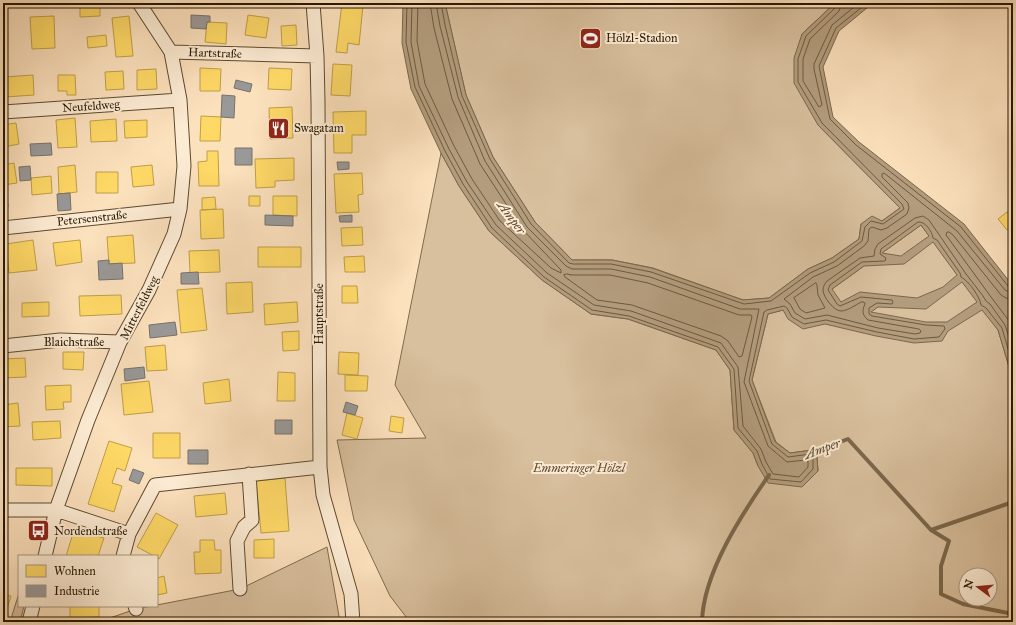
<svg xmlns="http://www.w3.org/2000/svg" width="1016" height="625" viewBox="0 0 1016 625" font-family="'IM FELL Great Primer',serif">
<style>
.green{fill:#d8bf9d;stroke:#7f6b4f;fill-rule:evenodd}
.water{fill:#b39c7d;stroke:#7b674b;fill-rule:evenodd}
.homes{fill:#ffd966;stroke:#be9f48}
.industry{fill:#999;stroke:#76726b}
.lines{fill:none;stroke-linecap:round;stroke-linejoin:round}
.shore{stroke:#6c5a3f;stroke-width:1}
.stream{stroke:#7b674b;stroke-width:4}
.street-casing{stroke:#5c4a30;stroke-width:15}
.street{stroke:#fdecd4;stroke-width:13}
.labels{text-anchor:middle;stroke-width:4;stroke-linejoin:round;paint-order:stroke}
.poi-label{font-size:12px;fill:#261701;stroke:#fdecd4;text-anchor:start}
.street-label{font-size:12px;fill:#261701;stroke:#fdecd4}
.park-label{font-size:12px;font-style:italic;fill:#5b4930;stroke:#fdecd4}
.water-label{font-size:13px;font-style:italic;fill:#5e4c33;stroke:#fdecd4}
</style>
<rect width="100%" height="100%" fill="#fce1bd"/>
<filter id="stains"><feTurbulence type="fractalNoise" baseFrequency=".005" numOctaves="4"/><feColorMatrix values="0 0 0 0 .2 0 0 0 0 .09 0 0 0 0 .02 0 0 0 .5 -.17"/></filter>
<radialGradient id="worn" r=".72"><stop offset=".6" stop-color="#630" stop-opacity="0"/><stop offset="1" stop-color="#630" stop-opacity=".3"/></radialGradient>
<!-- green -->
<path class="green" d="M445,3H835L802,34L818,125L900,208L882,221L861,224L859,239L832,258L808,269L769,298L743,300L653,268L612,260H572L535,222L493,157L466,95Z
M441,153L459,186L489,231L542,280L591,314L628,319L716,350L730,370L734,430L753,453L758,466L818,471L817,458L820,449L790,453L776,442L752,380L768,314L814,302L921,225L998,330L1013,380V622H410L390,596L354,520L337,440L426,438L395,385ZM966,575H990V599H966Z
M327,547L340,622H98L136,609L240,589Z
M19,593V606H24L20,622H10Z"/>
<!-- water -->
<path class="water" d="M403,3H445L466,95L493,157L535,222L572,260H612L652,268L743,300L769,298L808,269L832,258L859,239L861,224L872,216L882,221L900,208L818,125L794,83V58L802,34L835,3H873L839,31L823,67L833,117L859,142L964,224L1013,286V380L998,330L982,310L948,331L942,341L914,343L876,336L825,324L803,329L788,319L783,310L768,314L752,380L775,442L790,453L820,449L817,458L818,471L802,487L768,483L758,466L753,453L734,430L730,370L716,350L628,319L591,314L542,280L489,231L459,186L441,153L411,89L402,43ZM921,225L929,236L901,256L882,253ZM933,242L957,275L943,287L917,298L860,292L841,302L832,289L864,266L904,264ZM962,282L977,302L947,322H926L871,312L878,307L926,309Z"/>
<!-- homes -->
<path class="homes" d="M167,3H189L167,5Z
M342,3L363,6L359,45L348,43L347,53L336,52Z
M100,5V16L80,17V6Z
M248,15L269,18L266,38L245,35Z
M54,16L55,48L32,49L30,17Z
M129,16L133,56L116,57L112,18Z
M207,22L227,23L226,44L205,42Z
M296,25L297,45L282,46L281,26Z
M106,35L107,46L88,48L87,37Z
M333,64L352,65L350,96L331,95Z
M200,68L221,69L220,91H200Z
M269,68L292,69L291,90L268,89Z
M156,69L157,89L137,90V70Z
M123,71L124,89L106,90L105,72Z
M33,75L34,95L5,97L4,77Z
M58,75H75L76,95H67V91H58Z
M292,107L293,138L270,139L269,108Z
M366,111V135H352V153H334L333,112Z
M201,116L221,117L220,141H200Z
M75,118L77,147L58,148L56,120Z
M116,119L117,141L91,142L90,121Z
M147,120V137L125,138L124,121Z
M16,123L19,144L3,147V125Z
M207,151H218L219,186H199L198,162L207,161Z
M294,158V180L275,181V187L256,188L255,159Z
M14,163L17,183L3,185V165Z
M75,165L77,192L59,194L58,167Z
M152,165L154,185L133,187L131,167Z
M96,172H118V193H96Z
M362,173L363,194L358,195L359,212L336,213L334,174Z
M51,176L52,193L32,195L31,178Z
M249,196H260V206H249Z
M273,196H297V216L273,215Z
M215,197L216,209L202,210V198Z
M223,209L224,238L201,239L200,210Z
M1007,212L1013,219V226L1007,230L998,219Z
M362,227L363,245L342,246L341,228Z
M133,235L135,263L109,264L107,237Z
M33,240L37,270L9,273L6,244Z
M80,240L82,262L56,266L53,243Z
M258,247H301V267H258Z
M219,250L220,272L190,273L189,251Z
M364,256L365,272H345L344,257Z
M252,282L253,312L227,314L226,283Z
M342,286H357L358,303H342Z
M202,288L207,330L181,333L177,290Z
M121,295L122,314L80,316L79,296Z
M49,302V316L22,317V303Z
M297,302L298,322L265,325L264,304Z
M299,331V350L283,351L282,332Z
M165,345L167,370L147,371L145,347Z
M63,352H84L83,370L63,369Z
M339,352L359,353L358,375L338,374Z
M25,358L26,377L3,378V359Z
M278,372L295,373V401H277Z
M345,375L368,376L367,391H345Z
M229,379L231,401L205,404L203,383Z
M149,381L153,412L124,415L121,384Z
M71,385V402H63L64,409L46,410L45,386Z
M18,403L20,426L3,427V405Z
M347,413L363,418L357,439L342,435Z
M391,416L404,418L402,433L389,431Z
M60,421L61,438L33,440L32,422Z
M153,433H180V458H153Z
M109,441L132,448L125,471L117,468L112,483L122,486L114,512L88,504Z
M16,468H52V486L16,485Z
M285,478L289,531L261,533L256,481Z
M225,493L227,514L196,517L194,496Z
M156,513L178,525L159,559L157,556H154L137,547Z
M3,521H6V537H3Z
M74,530L104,538L98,556H66Z
M274,539V558H254V540Z
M200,540H214L215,550H221V573L195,574L194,552H200Z
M164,576L167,593L157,595V578Z
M3,595L11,596L6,612H3Z
M70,606H99V617L70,618Z"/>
<!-- industry -->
<path class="industry" d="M191,15L210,16V22H207L206,29L191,28Z
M236,80L252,84L250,92L234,88Z
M222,95L235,96L234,118L221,117Z
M51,143L52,155L31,156L30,144Z
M235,148H252V165H235Z
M337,162H349V169L338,170Z
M30,166L31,180L20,181L19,167Z
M70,193L71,210L58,211L57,194Z
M3,196H7L8,207L3,208Z
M265,215L293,216V226L265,225Z
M352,215V222H340L339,216Z
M109,260V264L122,263L123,279L99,280L98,261Z
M198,272L199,284H181V273Z
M175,322L177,335L150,338L149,325Z
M144,367L145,378L125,381L124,369Z
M346,402L358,406L355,415L343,412Z
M275,420H292V434H275Z
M188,450H208V464H188Z
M133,469L144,473L139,484L129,480Z"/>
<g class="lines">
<!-- shore -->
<path class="shore" d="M407,3L406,42L415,87L445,151L463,184L492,228L544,277L592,310L629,316L718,347L734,369L738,428L757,451L762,464L770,479L801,482L813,469V456L811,454L788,457L772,444L749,381L764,312L767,310L784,306L787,308L792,317L804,324L826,320L877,332L914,339L939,337L945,329L944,326L926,325L872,316L869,314V308L877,303L892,304L893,302L892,300L861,297L840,306L837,304L828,290L830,285L862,262L885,261L886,258L880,254L881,249L918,222C925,221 932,231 933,238L937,240L960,273L961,277C969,281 980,297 981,305L986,308L1002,328L1013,366
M412,3L411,42L419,86L449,149L467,182L496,225L547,273L594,305L631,311L721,343L738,367L743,426L761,449L766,462L773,474L799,477L808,467V461L806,460L787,462L768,446L744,382L759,309H740L650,277L611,269H572L566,266L527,227L485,161L458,97L440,26L436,3
M418,3L417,41L425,84L454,146L472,179L500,221L551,268L561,273V270L523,230L480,164L452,99L434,28L430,3
M441,3L445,25L462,96L490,159L531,224L569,263L573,264H611L651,272L744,304L771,301L810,273L834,262L862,241L865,227L871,221L883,224L904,209L902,204L822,123L798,82V59L806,36L836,7L837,3
M842,3L839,11L810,39L803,59V81L819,107L822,105L814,69V64L832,25L859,3
M867,3L836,28L819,66L830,119L856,145L961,227L1008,286L1013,288
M567,274L572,275H610L648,283L739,315H751L752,317L742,356L739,357L728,341L721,336L632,305L597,300L565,277L564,275Z
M816,283L817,285L818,295L825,308L806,313L800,309L794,298Z
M1013,293L1009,292L1005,290L957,231L884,173L882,174V177L908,203L909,208L907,214L887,228L881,230L872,227L869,229L868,241L864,246L837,266L813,277L784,299L790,304L795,313L805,319L827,315L878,328L915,334L920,333L921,331L919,329L868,320C862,315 862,310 865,304L864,302H861C856,305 847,311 841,311C834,311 823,297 823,290C823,286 825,284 827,281L860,258L874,256L875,249L878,244L915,218L923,216L929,220L966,274L983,296L986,301L990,304L1005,325L1013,349
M1013,299L1006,298L1001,295L953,235L949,232H947L946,235L991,297L1010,322L1013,328"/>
<!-- stream -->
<path class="stream" d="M816,451L848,439L931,530L949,541L941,566V594L963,604L1013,614
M931,530L1013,502
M702,622C703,573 742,514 769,475"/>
<defs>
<path id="street" d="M313,3L317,56L318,102L320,467L323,495L351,594L353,622
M171,52L317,56
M3,112L180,100
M3,228L180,209
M3,346L60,340L120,342
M3,510H56L129,534
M45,556L56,510L88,420L120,342L149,290L174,234L180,209L184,166L180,100L171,52L139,3
M123,556L129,534L155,485L320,467
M240,589L237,541L244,527L252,520L249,474
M135,606L136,609
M29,622L33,606"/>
</defs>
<!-- street casing -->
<use href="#street" class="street-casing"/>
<!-- street -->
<use href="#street" class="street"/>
</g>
<!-- icons -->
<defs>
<symbol id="stadium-square" viewBox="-11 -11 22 22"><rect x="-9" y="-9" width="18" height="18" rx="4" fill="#8f2418" stroke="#fdecd4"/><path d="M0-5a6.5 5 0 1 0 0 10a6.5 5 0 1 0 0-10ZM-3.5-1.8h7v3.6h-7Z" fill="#fff"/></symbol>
<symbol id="restaurant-square" viewBox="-11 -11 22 22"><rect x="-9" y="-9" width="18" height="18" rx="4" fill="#8f2418" stroke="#fdecd4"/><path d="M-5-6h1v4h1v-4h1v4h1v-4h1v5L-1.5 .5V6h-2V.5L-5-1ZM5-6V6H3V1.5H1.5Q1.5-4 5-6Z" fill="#fff"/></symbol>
<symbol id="bus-square" viewBox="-11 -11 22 22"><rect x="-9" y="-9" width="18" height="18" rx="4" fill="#8f2418" stroke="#fdecd4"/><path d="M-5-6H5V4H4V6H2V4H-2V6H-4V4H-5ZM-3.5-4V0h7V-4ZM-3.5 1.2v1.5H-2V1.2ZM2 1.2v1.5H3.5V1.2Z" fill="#fff"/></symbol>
</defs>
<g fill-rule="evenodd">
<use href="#stadium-square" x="578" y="26" width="25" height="25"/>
<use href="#restaurant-square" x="266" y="116" width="25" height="25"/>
<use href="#bus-square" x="26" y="518" width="25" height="25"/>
</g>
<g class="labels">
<!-- poi labels -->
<g class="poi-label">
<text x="606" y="42">Hölzl-Stadion</text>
<text x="294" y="132">Swagatam</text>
<text x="54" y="535">Nordendstraße</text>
</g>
<!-- street labels -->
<g class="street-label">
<text transform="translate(215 53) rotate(2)" y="4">Hartstraße</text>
<text transform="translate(91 106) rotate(-4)" y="4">Neufeldweg</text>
<text transform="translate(92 218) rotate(-6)" y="4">Petersenstraße</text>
<text transform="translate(139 308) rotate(-63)" y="4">Mitterfeldweg</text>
<text transform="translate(319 314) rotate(-90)" y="4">Hauptstraße</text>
<text x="74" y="346">Blaichstraße</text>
</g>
<!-- park labels -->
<g class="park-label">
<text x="579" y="472">Emmeringer Hölzl</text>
</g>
<!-- water labels -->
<g class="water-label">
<text transform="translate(512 217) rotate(53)" y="5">Amper</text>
<text transform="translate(822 448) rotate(-20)" y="5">Amper</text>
</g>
</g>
<!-- margin -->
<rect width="1016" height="625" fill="none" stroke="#fce1bd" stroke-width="16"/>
<rect x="4" y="4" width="1008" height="617" fill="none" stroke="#261701" stroke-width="2"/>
<rect x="8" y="8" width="1000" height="609" fill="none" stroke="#261701"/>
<!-- legend -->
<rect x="18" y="555" width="140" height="52" fill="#fdecd4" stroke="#a79780"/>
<rect x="26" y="565" width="20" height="12" fill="#ffd966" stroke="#a79780"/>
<text x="54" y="575" font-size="12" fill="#261701">Wohnen</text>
<rect x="26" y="585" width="20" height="12" fill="#999999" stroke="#a79780"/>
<text x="54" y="595" font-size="12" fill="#261701">Industrie</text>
<!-- north arrow -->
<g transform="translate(978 587) rotate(286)"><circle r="19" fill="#fdecd4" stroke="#a79780"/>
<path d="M0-3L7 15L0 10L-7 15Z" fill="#8f2418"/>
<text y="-6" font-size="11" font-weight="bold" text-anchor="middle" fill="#261701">N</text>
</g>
<rect width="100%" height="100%" filter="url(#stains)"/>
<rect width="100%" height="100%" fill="url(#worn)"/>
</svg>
